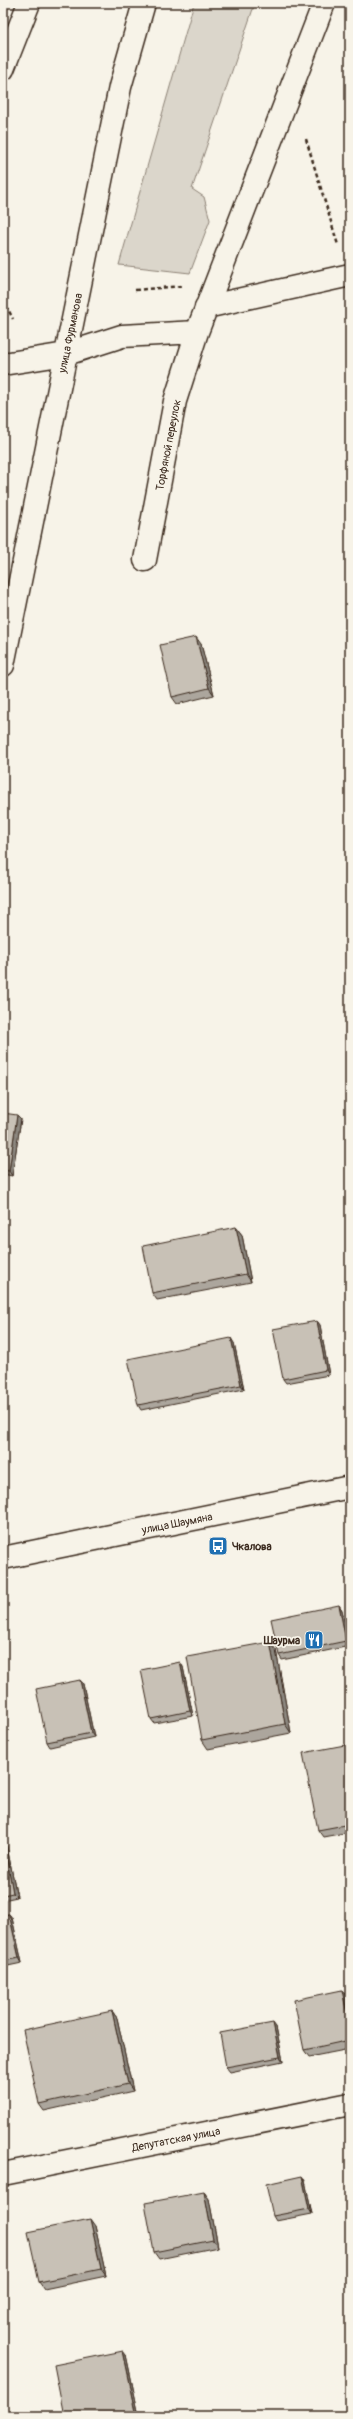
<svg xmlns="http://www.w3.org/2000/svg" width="353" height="2419" viewBox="0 0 353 2419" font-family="Pangolin,sans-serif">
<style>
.green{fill:#dbd6cb;stroke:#8b8074}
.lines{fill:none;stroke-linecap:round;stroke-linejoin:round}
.minor-casing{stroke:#3b2a1e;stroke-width:25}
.path{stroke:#3b2a1e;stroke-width:2.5;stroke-dasharray:4 3;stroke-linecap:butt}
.minor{stroke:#f7f3e8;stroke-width:22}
.wall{fill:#aca69d;stroke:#3b2a1e}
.shaded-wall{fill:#8c877f;stroke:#3b2a1e}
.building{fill:#c8c1b6;stroke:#3b2a1e}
.labels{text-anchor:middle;stroke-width:3.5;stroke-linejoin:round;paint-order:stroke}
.street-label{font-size:11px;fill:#3b2a1e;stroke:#f7f3e8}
.poi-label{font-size:11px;font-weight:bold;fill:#3b2a1e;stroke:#f7f3e8;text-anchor:start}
</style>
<rect width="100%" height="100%" fill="#f7f3e8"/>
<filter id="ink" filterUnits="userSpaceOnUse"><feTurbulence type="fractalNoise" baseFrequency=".025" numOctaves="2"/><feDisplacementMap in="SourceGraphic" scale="8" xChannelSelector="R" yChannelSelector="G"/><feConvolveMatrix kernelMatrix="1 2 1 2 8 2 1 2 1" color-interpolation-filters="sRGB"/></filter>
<g filter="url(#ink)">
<!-- green -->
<path class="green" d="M194,3H255L192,189L204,197L210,220L190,273L119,265Z"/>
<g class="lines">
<defs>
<path id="minor" d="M3,69L29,3
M206,307L350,275
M3,364L66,354L122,336L197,332L324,3
M145,560L175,401L197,332
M3,665L120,87L144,3
M3,1558L350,1487
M3,2174L350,2104"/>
</defs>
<!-- minor casing -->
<use href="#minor" class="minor-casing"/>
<!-- path -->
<path class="path" d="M306,139L338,245
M135,290L182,286
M3,299L13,319"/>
<!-- minor -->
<use href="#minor" class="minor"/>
</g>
<!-- wall -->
<path class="wall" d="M201,644L214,695L177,704L172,697Z
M3,1113L21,1119L12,1176L3,1174Z
M236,1227L242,1235L251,1282L157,1300L152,1293Z
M317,1321L320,1325L329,1375L286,1383L283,1379Z
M234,1343L244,1389L141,1410L138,1405Z
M339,1605L342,1610L350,1646L282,1660L279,1655Z
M276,1650L291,1733L208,1749L202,1740Z
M180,1662L183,1667L193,1716L154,1723L151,1719Z
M80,1680L83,1684L94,1737L50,1747L47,1742Z
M350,1744V1832L323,1837L318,1830Z
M3,1834L5,1837L17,1897L3,1900Z
M9,1914L12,1918L22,1963L3,1967V1915Z
M347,1997L350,2012V2049L309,2057L304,2050Z
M112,2011L117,2018L133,2091L44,2111L39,2104Z
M276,2027L283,2061L230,2072L226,2067Z
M302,2176L305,2181L312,2214L276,2221L273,2216Z
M204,2192L209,2199L218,2247L159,2259L154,2252Z
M95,2226L106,2276L44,2289L39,2282Z
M126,2355L139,2416H64Z"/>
<!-- shaded-wall -->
<path class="shaded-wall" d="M196,637L201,644L214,695L209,688Z
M17,1115L21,1119L12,1176L9,1171Z
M236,1227L242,1235L251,1282L246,1274Z
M317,1321L320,1325L329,1375L326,1370Z
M231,1338L234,1343L244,1389L241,1385Z
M339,1605L342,1610L350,1646L346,1641Z
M270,1642L276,1650L291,1733L285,1724Z
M180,1662L183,1667L193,1716L190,1711Z
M80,1680L83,1684L94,1737L91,1733Z
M3,1834L5,1837L17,1897L13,1893L3,1838Z
M9,1914L12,1918L22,1963L19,1958Z
M342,1990L347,1997L350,2012V2029Z
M112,2011L117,2018L133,2091L128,2084Z
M273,2023L276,2027L283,2061L280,2057Z
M302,2176L305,2181L312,2214L309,2209Z
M204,2192L209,2199L218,2247L213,2240Z
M90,2219L95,2226L106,2276L101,2269Z
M123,2351L126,2355L139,2416L136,2412Z"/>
<!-- building -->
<path class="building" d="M196,637L209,688L172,697L160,645Z
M3,1113L17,1115L9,1171L3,1170Z
M236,1227L246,1274L152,1293L143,1246Z
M317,1321L326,1370L283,1379L273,1329Z
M231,1338L241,1385L138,1405L128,1359Z
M339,1605L346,1641L279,1655L271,1619Z
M270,1642L285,1724L202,1740L187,1657Z
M180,1662L190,1711L151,1719L141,1670Z
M80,1680L91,1733L47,1742L36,1689Z
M350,1744V1824L318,1830L303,1753Z
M3,1838L13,1893L3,1895Z
M9,1914L19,1958L3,1961V1915Z
M342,1990L350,2029V2040L304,2050L294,2000Z
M112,2011L128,2084L39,2104L23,2030Z
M273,2023L280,2057L226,2067L220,2033Z
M302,2176L309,2209L273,2216L266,2184Z
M204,2192L213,2240L154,2252L145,2203Z
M90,2219L101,2269L39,2282L28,2232Z
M123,2351L136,2412L117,2416H64L54,2365Z"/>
</g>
<!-- icons -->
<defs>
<symbol id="bus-square" viewBox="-11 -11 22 22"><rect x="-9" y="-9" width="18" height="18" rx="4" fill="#1f6fb2" stroke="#f7f3e8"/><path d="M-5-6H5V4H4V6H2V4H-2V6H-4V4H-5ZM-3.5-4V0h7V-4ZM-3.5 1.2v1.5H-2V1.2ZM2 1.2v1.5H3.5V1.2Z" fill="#fff"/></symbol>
<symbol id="restaurant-square" viewBox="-11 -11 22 22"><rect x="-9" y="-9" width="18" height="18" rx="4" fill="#1f6fb2" stroke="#f7f3e8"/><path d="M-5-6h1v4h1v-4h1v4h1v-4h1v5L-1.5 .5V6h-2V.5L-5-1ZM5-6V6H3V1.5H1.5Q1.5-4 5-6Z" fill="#fff"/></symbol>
</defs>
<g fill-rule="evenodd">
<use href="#bus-square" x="207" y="1535" width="22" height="22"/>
<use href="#restaurant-square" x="303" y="1629" width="22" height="22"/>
</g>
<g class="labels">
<!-- street labels -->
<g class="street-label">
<text transform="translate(70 333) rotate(-78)" y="4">улица Фурманова</text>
<text transform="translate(168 445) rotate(-79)" y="4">Торфяной переулок</text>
<text transform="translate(177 1523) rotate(-11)" y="4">улица Шаумяна</text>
<text transform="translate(176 2139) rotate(-11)" y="4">Депутатская улица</text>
</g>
<!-- poi labels -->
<g class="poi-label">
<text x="232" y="1550">Чкалова</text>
<text x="300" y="1644" text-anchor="end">Шаурма</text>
</g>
</g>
<!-- margin -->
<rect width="353" height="2419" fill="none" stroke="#f7f3e8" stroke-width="16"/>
<rect x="8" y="8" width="337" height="2403" fill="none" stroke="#3b2a1e" stroke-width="1.5" filter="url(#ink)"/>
</svg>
